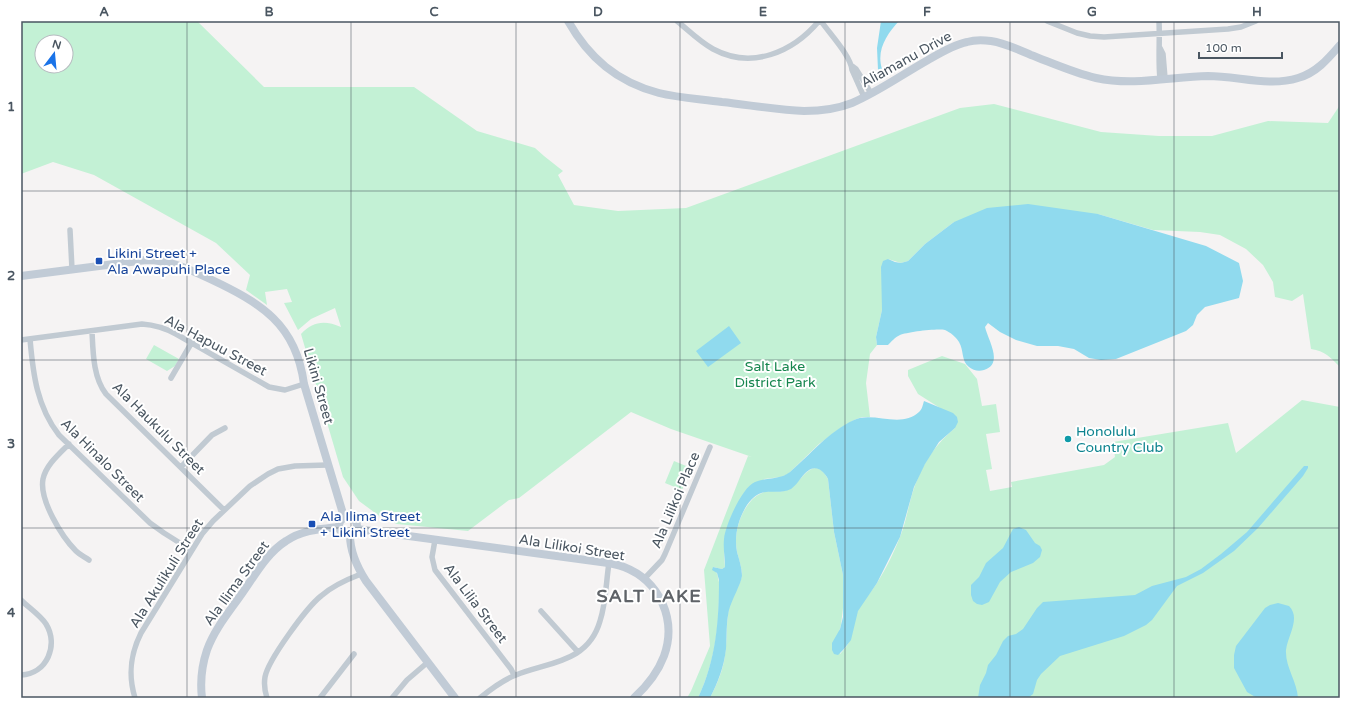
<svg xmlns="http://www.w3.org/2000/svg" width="1361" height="719" viewBox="0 0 1361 719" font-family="'Varela Round',sans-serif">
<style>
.green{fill:#c3f1d5;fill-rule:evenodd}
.water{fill:#90daee}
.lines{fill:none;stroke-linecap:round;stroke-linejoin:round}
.street{stroke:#c1cad2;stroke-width:5.5}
.secondary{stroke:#c1cbd6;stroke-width:8}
.grid{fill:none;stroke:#4a5661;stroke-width:1;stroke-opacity:0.55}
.transit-dot{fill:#1a4fb4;stroke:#fff;stroke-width:1.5}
.culture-dot{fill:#0f9aa8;stroke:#fff;stroke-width:1.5}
.labels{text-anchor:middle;stroke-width:4;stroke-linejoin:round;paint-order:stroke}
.street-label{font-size:14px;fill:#4a5661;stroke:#fff}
.transit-label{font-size:14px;fill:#164399;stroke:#fff;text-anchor:start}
.park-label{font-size:14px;fill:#17864f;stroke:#fff}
.culture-label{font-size:14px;fill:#0d838f;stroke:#fff;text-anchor:start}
.district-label{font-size:18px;font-weight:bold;letter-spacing:1px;fill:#5f6368;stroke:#fff}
.neatline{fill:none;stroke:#4a5661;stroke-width:1.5}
.grid-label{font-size:13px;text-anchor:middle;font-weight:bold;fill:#4a5661}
</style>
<rect width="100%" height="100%" fill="#f5f3f3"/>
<!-- green -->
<path class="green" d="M21,21H197L264,87H414L477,131L535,148L544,156L563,171L558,175L574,205L618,211L686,208L960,108L994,104L1101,132L1159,136H1212L1268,121L1328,123L1340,105V367C1330,357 1325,351 1311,349L1303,294L1292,301L1275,297L1273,282L1263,265L1246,249L1220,235L1200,232L1153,230L1098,214L954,222L925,244L908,261L901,263L888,259L882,295V310L876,337L877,345L870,354L866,383L870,417H862L854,420L839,429L819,444L788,474L781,477L764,479C735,512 720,519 725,567L722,569L713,567C715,571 718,573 718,578C720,584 719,590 719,596C719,632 713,666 698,698H687L691,691L710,646L704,570L748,456L752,457L671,429L631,412L519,498L509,500L468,531L397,524L382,518L359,501L343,477L301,334C313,321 325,320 341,327L335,308L311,319L298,330L284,303L292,302L287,289L265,292L267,305L246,290L250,275L216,243L94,175L53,162L21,174ZM42,42H66V66H42Z
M154,345L179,359L175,366L167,371L146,359Z
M942,356L965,364L977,379L982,406L996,404L1000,432L986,434L992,469L986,470L990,491L1012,487L1011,482L1104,465L1115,457L1113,442L1228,423L1236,453L1302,400L1340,407V698H710C717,684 723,671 725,655C728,637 725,619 731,601C734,592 742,583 742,573C741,566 739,559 737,552C734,536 738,519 747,506C753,497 761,491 772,491C776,491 780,492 784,491C789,489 797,482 801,478C812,466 819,463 828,479L834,532L843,575V608L841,625L839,632L840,654C857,637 849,629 858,610C863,601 871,592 877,583C886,569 894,552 900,537C905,525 907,513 910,502C918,471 931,448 955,428L940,408L918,394L908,376V370Z
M674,461L691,468L682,490L665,483Z"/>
<!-- water -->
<path class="water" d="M881,21H899C887,34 876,50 882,69L878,70L877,48Z
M1028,204L1098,214L1206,246L1239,263L1243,281L1239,298L1205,307L1197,315L1193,325L1186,331L1116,359L1101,360L1089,358L1074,349L1058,346H1037L1016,340L1000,332L988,323L985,327C988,340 1004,364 984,370C978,372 973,370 969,367C961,361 964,350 959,342C957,338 950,332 945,330C938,328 907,332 900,335C895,337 891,342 888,345H877L876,337L882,310L881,267L883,261L888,259L895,262L901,263L908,261L925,244L954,222L987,208Z
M729,326L741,343L708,367L696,351Z
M924,401L953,413L957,417L958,422L955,428L939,442L925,464L914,487L900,537L877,583L858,611L851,640L844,649L838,655L834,654L832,650V643L840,629L843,617V575L834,532L828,479C820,465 811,465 801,478C798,482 795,486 791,489C774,497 763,483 747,505C738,519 734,536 737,552C739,559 742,568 742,576C741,584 732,599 729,610C726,623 727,636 726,649C724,667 718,682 710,698H698C716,660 719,621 719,580L717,573L712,570L713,567L722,569L725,567C725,557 723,549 724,539C725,526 742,487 755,482C767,477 780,480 790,472C811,454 828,432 854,420C873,411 901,429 919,412C922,410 923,404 924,401Z
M1304,466H1308V468L1303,476L1258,528L1234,551L1203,573L1177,586L1152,620L1146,625L1124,636L1060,656L1041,674L1037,680L1033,694L1028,698H978L980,685L986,673L988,665L996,655L1003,641L1008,636L1016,634L1023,629L1037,608L1043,602L1135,595L1152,586L1186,577L1201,569L1221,554L1247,532Z
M1019,527L1026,530L1035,543L1040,546L1042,550L1040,557L1033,563L1011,572L1000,582L989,602L982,605L977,604L973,601L971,595V585L979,577L986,563L1003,548L1013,529Z
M1278,603L1289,606C1301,618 1288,635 1286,650C1285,667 1297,681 1298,698H1257L1247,692L1234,668V655L1236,646L1265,608L1270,605Z"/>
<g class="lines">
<!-- street -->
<path class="street" d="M677,21C688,30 700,42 713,49C752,70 793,52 819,21
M821,21C829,33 851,56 852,70L864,97
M1047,21L1077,33L1090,36L1104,37L1228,29L1241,27L1256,21
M1159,21C1160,41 1158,59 1160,79
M1160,48L1163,54L1165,78
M852,66L856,69L871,93
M70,230L72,269
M92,331C93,352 93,377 106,394L224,510
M30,339C33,374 37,407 59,435L150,523L164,533L191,550
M21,340L142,324C155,325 165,328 176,334L269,387L285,390L304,384
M171,378L192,342
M69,444C59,454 46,465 43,479C39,500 62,537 76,551C80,555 85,557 89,560
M181,467L212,435L225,428
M435,540L432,557L435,570L511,669L514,675
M644,579L662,560L665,554L710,447
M21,600C29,608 40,615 46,624C59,645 47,674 21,675
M541,611L578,652
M135,698C128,675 130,655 141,633L202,534L213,521L250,486L268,474L278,469L295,466L327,465
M267,698C265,692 264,683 265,677C268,660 307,607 321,596C332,586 348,579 361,574
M320,698L354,654
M392,698L407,680L428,662
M480,698C491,689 503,680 516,675C548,662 588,663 600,621C606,603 606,582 609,563"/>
<!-- secondary -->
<path class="secondary" d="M568,21C589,58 617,82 659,93C679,98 701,99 722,102C750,105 777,110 804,111C821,111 837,109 852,103C878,92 903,74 928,60C940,53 953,45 967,42C974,40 983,40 991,41C1005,43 1017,49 1031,55C1052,63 1074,73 1096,78C1133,86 1171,77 1208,76C1238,76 1269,87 1298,78C1316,73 1328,59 1340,45
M21,276L146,260C170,260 189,269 210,279C261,303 296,324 304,384L344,517
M339 526a9 9 0 1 1 18 0a9 9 0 1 1-18 0Z
M357,529L601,562C609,563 617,564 624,567C660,581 677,620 664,656C658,672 647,686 634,698
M350,535C350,552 357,567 366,581L455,698
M202,698C200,682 202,665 207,650C215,628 230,611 243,592C255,575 267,553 286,541C302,530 319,529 338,527"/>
</g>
<!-- grid -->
<path class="grid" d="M187,21V698M351,21V698M516,21V698M680,21V698M845,21V698M1010,21V698M1174,21V698M21,191H1340M21,360H1340M21,528H1340"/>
<!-- markers -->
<g class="transit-dot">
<rect x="95" y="257" width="8" height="8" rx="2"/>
<rect x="308" y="520" width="8" height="8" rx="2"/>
</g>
<circle class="culture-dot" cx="1068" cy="439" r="4"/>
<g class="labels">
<!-- street labels -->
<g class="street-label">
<text transform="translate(906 59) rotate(-29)" y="5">Aliamanu Drive</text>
<text transform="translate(216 345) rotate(28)" y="5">Ala Hapuu Street</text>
<text transform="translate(319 386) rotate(74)" y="5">Likini Street</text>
<text transform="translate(159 428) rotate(45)" y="5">Ala Haukulu Street</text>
<text transform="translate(103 460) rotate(45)" y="5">Ala Hinalo Street</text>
<text transform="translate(675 500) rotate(-67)" y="5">Ala Lilikoi Place</text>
<text transform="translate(572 547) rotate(9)" y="5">Ala Lilikoi Street</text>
<text transform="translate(166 573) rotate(-58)" y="5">Ala Akulikuli Street</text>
<text transform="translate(236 583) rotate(-54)" y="5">Ala Ilima Street</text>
<text transform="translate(476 603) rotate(53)" y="5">Ala Lilia Street</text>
</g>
<!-- transit labels -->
<g class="transit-label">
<text x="107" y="258">Likini Street +<tspan x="107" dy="16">Ala Awapuhi Place</tspan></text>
<text x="320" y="521">Ala Ilima Street<tspan x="320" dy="16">+ Likini Street</tspan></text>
</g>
<!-- park labels -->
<g class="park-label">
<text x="775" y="371">Salt Lake<tspan x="775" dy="16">District Park</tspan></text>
</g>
<!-- culture labels -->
<g class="culture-label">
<text x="1076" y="436">Honolulu<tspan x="1076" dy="16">Country Club</tspan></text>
</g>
<!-- district labels -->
<g class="district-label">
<text x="649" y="602">SALT LAKE</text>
</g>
</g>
<!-- border -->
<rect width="1361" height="719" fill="none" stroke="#ffffff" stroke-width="44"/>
<!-- north arrow -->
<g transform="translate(54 54) rotate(16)"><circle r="19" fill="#ffffff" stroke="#b7bbc0"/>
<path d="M0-3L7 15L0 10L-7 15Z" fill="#1a73e8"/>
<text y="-6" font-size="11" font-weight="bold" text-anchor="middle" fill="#4a5661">N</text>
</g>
<!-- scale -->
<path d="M1199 52v6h83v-6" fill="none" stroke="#4a5661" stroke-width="2"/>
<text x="1205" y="52" font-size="12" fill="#4a5661" stroke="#ffffff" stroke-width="3" paint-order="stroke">100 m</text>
<rect x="22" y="22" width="1317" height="675" class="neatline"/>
<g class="grid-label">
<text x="104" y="16">A</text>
<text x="269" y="16">B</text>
<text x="434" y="16">C</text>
<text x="598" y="16">D</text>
<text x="763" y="16">E</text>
<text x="927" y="16">F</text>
<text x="1092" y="16">G</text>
<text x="1257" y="16">H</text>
<text x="11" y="111">1</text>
<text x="11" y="280">2</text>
<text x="11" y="448">3</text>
<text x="11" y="617">4</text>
</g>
</svg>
